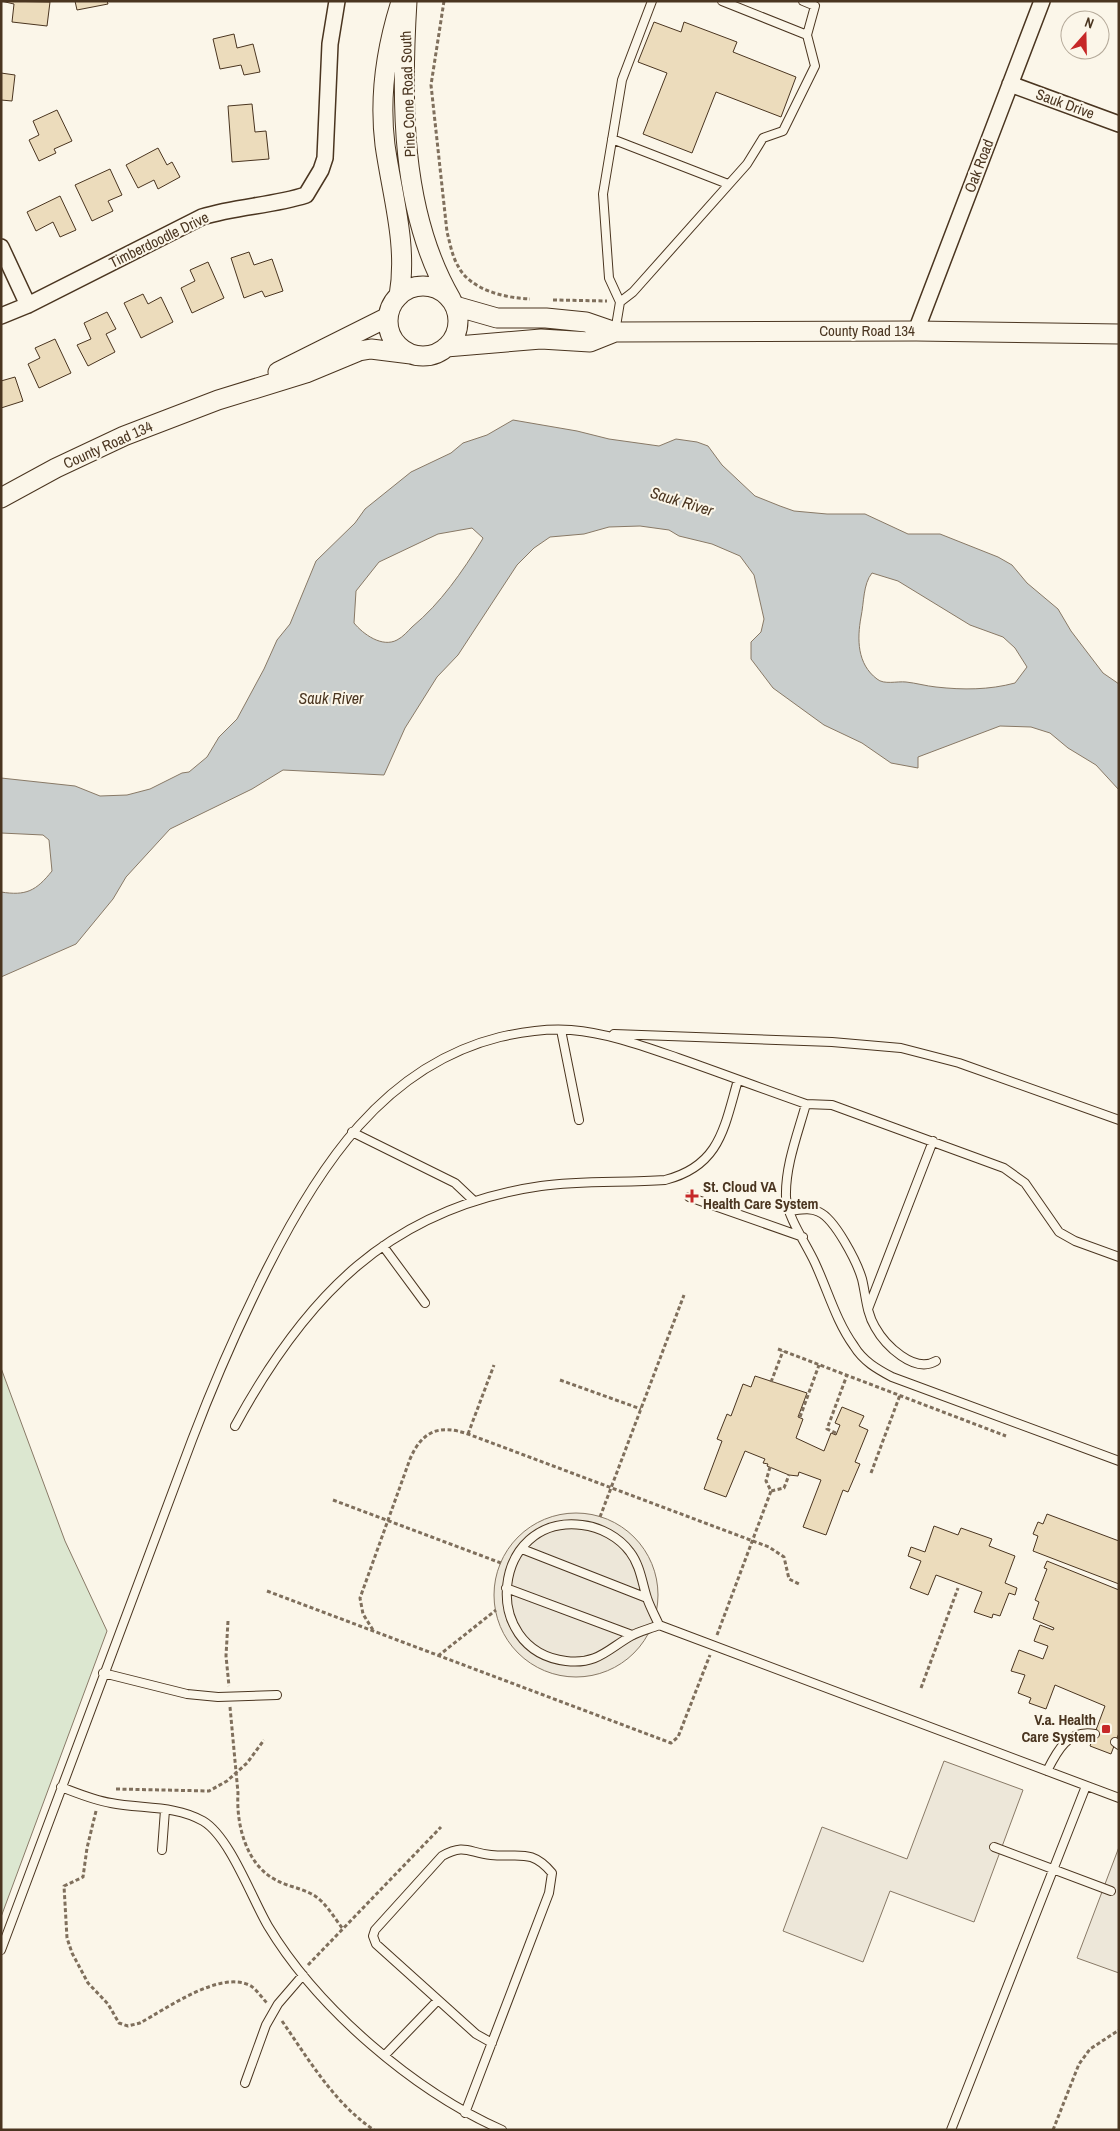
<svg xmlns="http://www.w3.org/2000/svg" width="1120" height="2131" viewBox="0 0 1120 2131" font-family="'Archivo Narrow',sans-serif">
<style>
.green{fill:#dce7d0;stroke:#887966}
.parking{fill:#ede7d9;stroke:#887966}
.water{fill:#c9cecd;stroke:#887966;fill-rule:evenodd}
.building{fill:#ecdcbc;stroke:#4a3520}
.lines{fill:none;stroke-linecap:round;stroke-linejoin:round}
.service-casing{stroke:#4a3520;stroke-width:10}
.minor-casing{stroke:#4a3520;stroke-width:18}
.tertiary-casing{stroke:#4a3520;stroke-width:21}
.path{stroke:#7f6f5c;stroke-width:3;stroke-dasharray:4 2.5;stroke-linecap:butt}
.service{stroke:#fbf6e9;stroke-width:8}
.minor{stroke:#fbf6e9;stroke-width:15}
.tertiary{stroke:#fbf6e9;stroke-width:19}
.poi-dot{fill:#c62828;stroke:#fbf6e9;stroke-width:2}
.labels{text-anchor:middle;stroke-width:4;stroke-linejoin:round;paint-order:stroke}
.street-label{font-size:15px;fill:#4a3520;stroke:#fbf6e9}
.poi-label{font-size:15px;font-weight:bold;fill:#4a3520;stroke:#fbf6e9;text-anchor:start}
.water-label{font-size:16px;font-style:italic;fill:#4a3520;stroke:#fbf6e9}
</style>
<rect width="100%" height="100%" fill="#fbf6e9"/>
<!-- green -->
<path class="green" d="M1,1368L65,1541L107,1631L1,1917Z"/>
<!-- parking -->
<path class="parking" d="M494 1595a82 82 0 1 1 164 0a82 82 0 1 1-164 0Z
M944,1761L1023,1790L974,1922L890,1891L863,1962L783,1931L822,1827L907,1859Z
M1119,1847V1973L1077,1958Z"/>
<!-- water -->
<path class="water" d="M513,420L577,431L609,439L659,446L676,439L697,442L708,446L722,465L755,496L780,506L794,511L827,514H865L908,534H940L998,557L1012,565L1027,583L1058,609L1071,631L1103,673L1119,684V790L1096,765L1068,748L1050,733L1031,727L1000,726L918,757V768L891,763L862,743L824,725L773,688L751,659V642L761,632L764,619L754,575L740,556L712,544L679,536L669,530L640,526L609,527L584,534L550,537L534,548L517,565L458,655L437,677L405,728L384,775L283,770L252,789L170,829L126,877L113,899L76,944L1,977V892C26,896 36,891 52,871L49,840L43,835L1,833V778L75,786L100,796L127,795L150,789L182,773L189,772L207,757L219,737L237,719L264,669L277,640L290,624L316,561L355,523L365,509L411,472L451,453L463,443L487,435ZM472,528L483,538L482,540C462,572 441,603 412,627C408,631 403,637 397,640C382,648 363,634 354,623L356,591L379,562L438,534ZM872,573L898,581L970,625L1003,637L1015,648L1027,667L1015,683C989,690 963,690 936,687C926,686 916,683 906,682C897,681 884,685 877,679C857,664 857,639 861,617C864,603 863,584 872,573Z"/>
<!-- building -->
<path class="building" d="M1,1L50,2L47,26L12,22L14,4Z
M75,1H107L108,4L77,10Z
M654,22L681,32L684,22L737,42L733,52L796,77L781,117L716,92L692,153L643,134L667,73L638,62Z
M234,34L237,48L253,44L260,72L244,75L241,65L220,69L213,39Z
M1,73L15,75L12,101L1,100Z
M252,104L255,132L266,131L269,159L232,162L228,106Z
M57,110L72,141L54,149L56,153L39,161L29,140L39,135L33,121Z
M158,148L167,165L172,162L180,177L158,189L154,180L138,188L126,165Z
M110,169L122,195L108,201L113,211L92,221L75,185Z
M60,196L76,230L60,237L53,222L36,231L27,212Z
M249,252L254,265L272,259L283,291L265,297L262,291L244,298L231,258Z
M208,262L224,298L192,313L181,288L195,281L190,270Z
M143,294L148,304L161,297L173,322L141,338L124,303Z
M107,312L116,329L106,334L115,352L88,366L77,345L91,339L84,323Z
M55,339L71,373L39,388L28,364L40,358L35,348Z
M15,377L23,401L1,408V381Z
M755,1376L807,1393L798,1417L803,1419L796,1438L824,1451L831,1433L836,1435L840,1425L835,1423L842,1407L864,1416L859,1426L868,1430L855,1462L860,1464L848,1492L843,1490L826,1535L803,1527L821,1480L799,1472L798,1476L789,1475L767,1466L768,1464L763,1463L765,1459L745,1451L726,1497L704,1489L722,1441L717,1439L727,1414L731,1416L743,1384L751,1387Z
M1047,1514L1119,1541V1584L1033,1551L1038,1536L1033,1534L1038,1522L1043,1524Z
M934,1526L958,1535L961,1528L992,1539L989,1546L1015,1556L1005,1583L1017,1588L1015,1595L1009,1593L1000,1616L993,1614L992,1618L974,1612L982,1592L936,1575L928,1595L910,1588L921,1561L908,1556L911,1547L925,1552Z
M1047,1561L1119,1590V1733L1111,1754L1090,1746L1105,1706L1055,1685L1046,1709L1029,1703L1031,1698L1018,1693L1025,1675L1011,1671L1019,1650L1043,1659L1048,1646L1034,1641L1040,1625L1053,1630L1054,1628L1033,1619L1039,1602L1035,1600L1047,1569L1044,1568Z"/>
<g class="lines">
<defs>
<path id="service" d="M803,1L815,6L807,35
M612,139L728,184
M620,302L633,292L747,164L763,138L783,131L815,66L807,35L722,1
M615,332L620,302L609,278L603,194L622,80L652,1
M561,1030L579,1120
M614,1034L832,1042L901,1048L959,1063L1119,1120
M806,1104C798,1133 785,1166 786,1197C787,1217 807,1245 815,1263C828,1291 836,1321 854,1346C863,1361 877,1369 892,1377L1119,1461
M352,1132L455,1183L474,1201
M689,1197L803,1237
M789,1211C799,1210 810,1207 819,1212C835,1219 857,1262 862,1279C866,1295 866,1312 875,1327C885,1345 914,1374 936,1361
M383,1246L425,1303
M868,1309L933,1141
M235,1426C305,1297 389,1208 541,1186C581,1180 624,1183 665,1180C720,1166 724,1128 738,1080
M522,1549L647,1598
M506,1588L632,1635
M659,1625C655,1616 650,1607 647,1598C642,1582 640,1565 630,1552C619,1537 600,1527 582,1525C492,1514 478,1650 566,1661C597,1665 608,1649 631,1636C639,1631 650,1629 659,1625L1119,1798
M103,1673L187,1694L218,1697L277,1695
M1115,1742L1119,1745
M1047,1771C1057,1751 1068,1729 1095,1734
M61,1787C77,1793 93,1800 111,1803C141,1809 175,1805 203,1821C230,1837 252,1899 268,1926C318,2009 414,2091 502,2130
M994,1847L1111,1891
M162,1850L165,1810
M1,1950L192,1440C214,1382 239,1325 267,1269C318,1168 383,1066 500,1037C522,1032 548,1028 571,1030C608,1033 643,1046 678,1058C721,1073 763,1089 806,1104L832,1105L1004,1168L1025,1183L1059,1232L1075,1241L1119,1257
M385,2055L438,2000
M245,2083L266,2025L278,2004L303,1975
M465,2113L549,1893L552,1873C531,1848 519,1858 491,1855C469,1853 465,1843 442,1856L375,1930L373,1936L376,1944L476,2034L492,2043
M951,2130L1086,1786"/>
<path id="minor" d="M1010,84L1119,124
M1,247L28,305
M1,316L28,305L202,217C237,206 272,206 306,195L321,170L325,158L330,44L337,1
M916,331L1042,1"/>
<path id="tertiary" d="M407,1C401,100 400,211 451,299
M388 321a35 35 0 1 1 70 0a35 35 0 1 1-70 0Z
M399,296C408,245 392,195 385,145C379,97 386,50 400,5
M455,306L497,318H546L586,322L615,332L916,331L1119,334
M446,347L541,339L590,342L615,332
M278,372L388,317
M1,498L56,468L124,436L218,400L306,373L359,351L371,349L411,354"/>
</defs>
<!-- service casing -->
<use href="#service" class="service-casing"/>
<!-- minor casing -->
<use href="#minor" class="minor-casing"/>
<!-- tertiary casing -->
<use href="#tertiary" class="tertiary-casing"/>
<!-- path -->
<path class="path" d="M444,1L431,85L447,232C450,243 452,256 458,266C470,290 505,298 530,299
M553,300L607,301
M778,1349L1006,1436
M560,1380L641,1409
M771,1382L783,1351
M800,1417L819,1365
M836,1433L827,1429L847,1375
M468,1434L494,1365
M770,1467L766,1481L771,1491L784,1488L789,1475
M871,1473L900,1395
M333,1500L501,1563
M600,1517L684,1295
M267,1591L671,1743L678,1737L710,1655
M228,1621L226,1656L229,1686
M373,1630L363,1614L360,1598L410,1459C422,1431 439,1424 468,1434L769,1547L784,1557L789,1579L801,1585
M717,1635L771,1491
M438,1656L496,1610
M921,1688L958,1588
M230,1707L238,1793C236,1824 246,1865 276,1880C288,1887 303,1888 315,1896C326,1903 335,1919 343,1929
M116,1789L209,1791L227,1781L247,1763L264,1740
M96,1811L87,1848L83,1877L64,1886L67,1938L72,1953L88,1983L108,2004L119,2023L128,2026L140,2023C166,2009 221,1969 251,1986C257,1990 262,1998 267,2003
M308,1965L441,1827
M282,2021C309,2060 334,2103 374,2130
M1053,2130L1079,2064L1090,2049L1119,2030"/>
<!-- service -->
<use href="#service" class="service"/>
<!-- minor -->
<use href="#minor" class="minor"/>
<!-- tertiary -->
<use href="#tertiary" class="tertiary"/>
</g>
<!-- markers -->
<g class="poi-dot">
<path d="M689.5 1188.5h5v5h5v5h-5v5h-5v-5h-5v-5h5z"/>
<rect x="1101" y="1724" width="10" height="10" rx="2.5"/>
</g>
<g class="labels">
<!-- street labels -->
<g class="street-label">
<text transform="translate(408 94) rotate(-92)" y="5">Pine Cone Road South</text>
<text transform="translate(1065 104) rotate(20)" y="5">Sauk Drive</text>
<text transform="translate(979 166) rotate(-69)" y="5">Oak Road</text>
<text transform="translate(159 240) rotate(-26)" y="5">Timberdoodle Drive</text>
<text x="867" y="336">County Road 134</text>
<text transform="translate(108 445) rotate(-24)" y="5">County Road 134</text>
</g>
<!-- poi labels -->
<g class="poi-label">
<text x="703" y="1192">St. Cloud VA<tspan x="703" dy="17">Health Care System</tspan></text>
<text x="1096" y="1725" text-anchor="end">V.a. Health<tspan x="1096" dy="17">Care System</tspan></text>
</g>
<!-- water labels -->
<g class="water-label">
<text transform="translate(682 501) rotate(17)" y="6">Sauk River</text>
<text x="331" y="704">Sauk River</text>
</g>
</g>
<!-- border -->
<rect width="1120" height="2131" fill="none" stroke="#4a3520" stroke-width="5"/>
<!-- north arrow -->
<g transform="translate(1085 35) rotate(20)"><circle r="24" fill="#fbf6e9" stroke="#b4a999"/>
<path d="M0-4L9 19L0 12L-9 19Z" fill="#c62828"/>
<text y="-8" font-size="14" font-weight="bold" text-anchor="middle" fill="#4a3520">N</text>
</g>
</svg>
